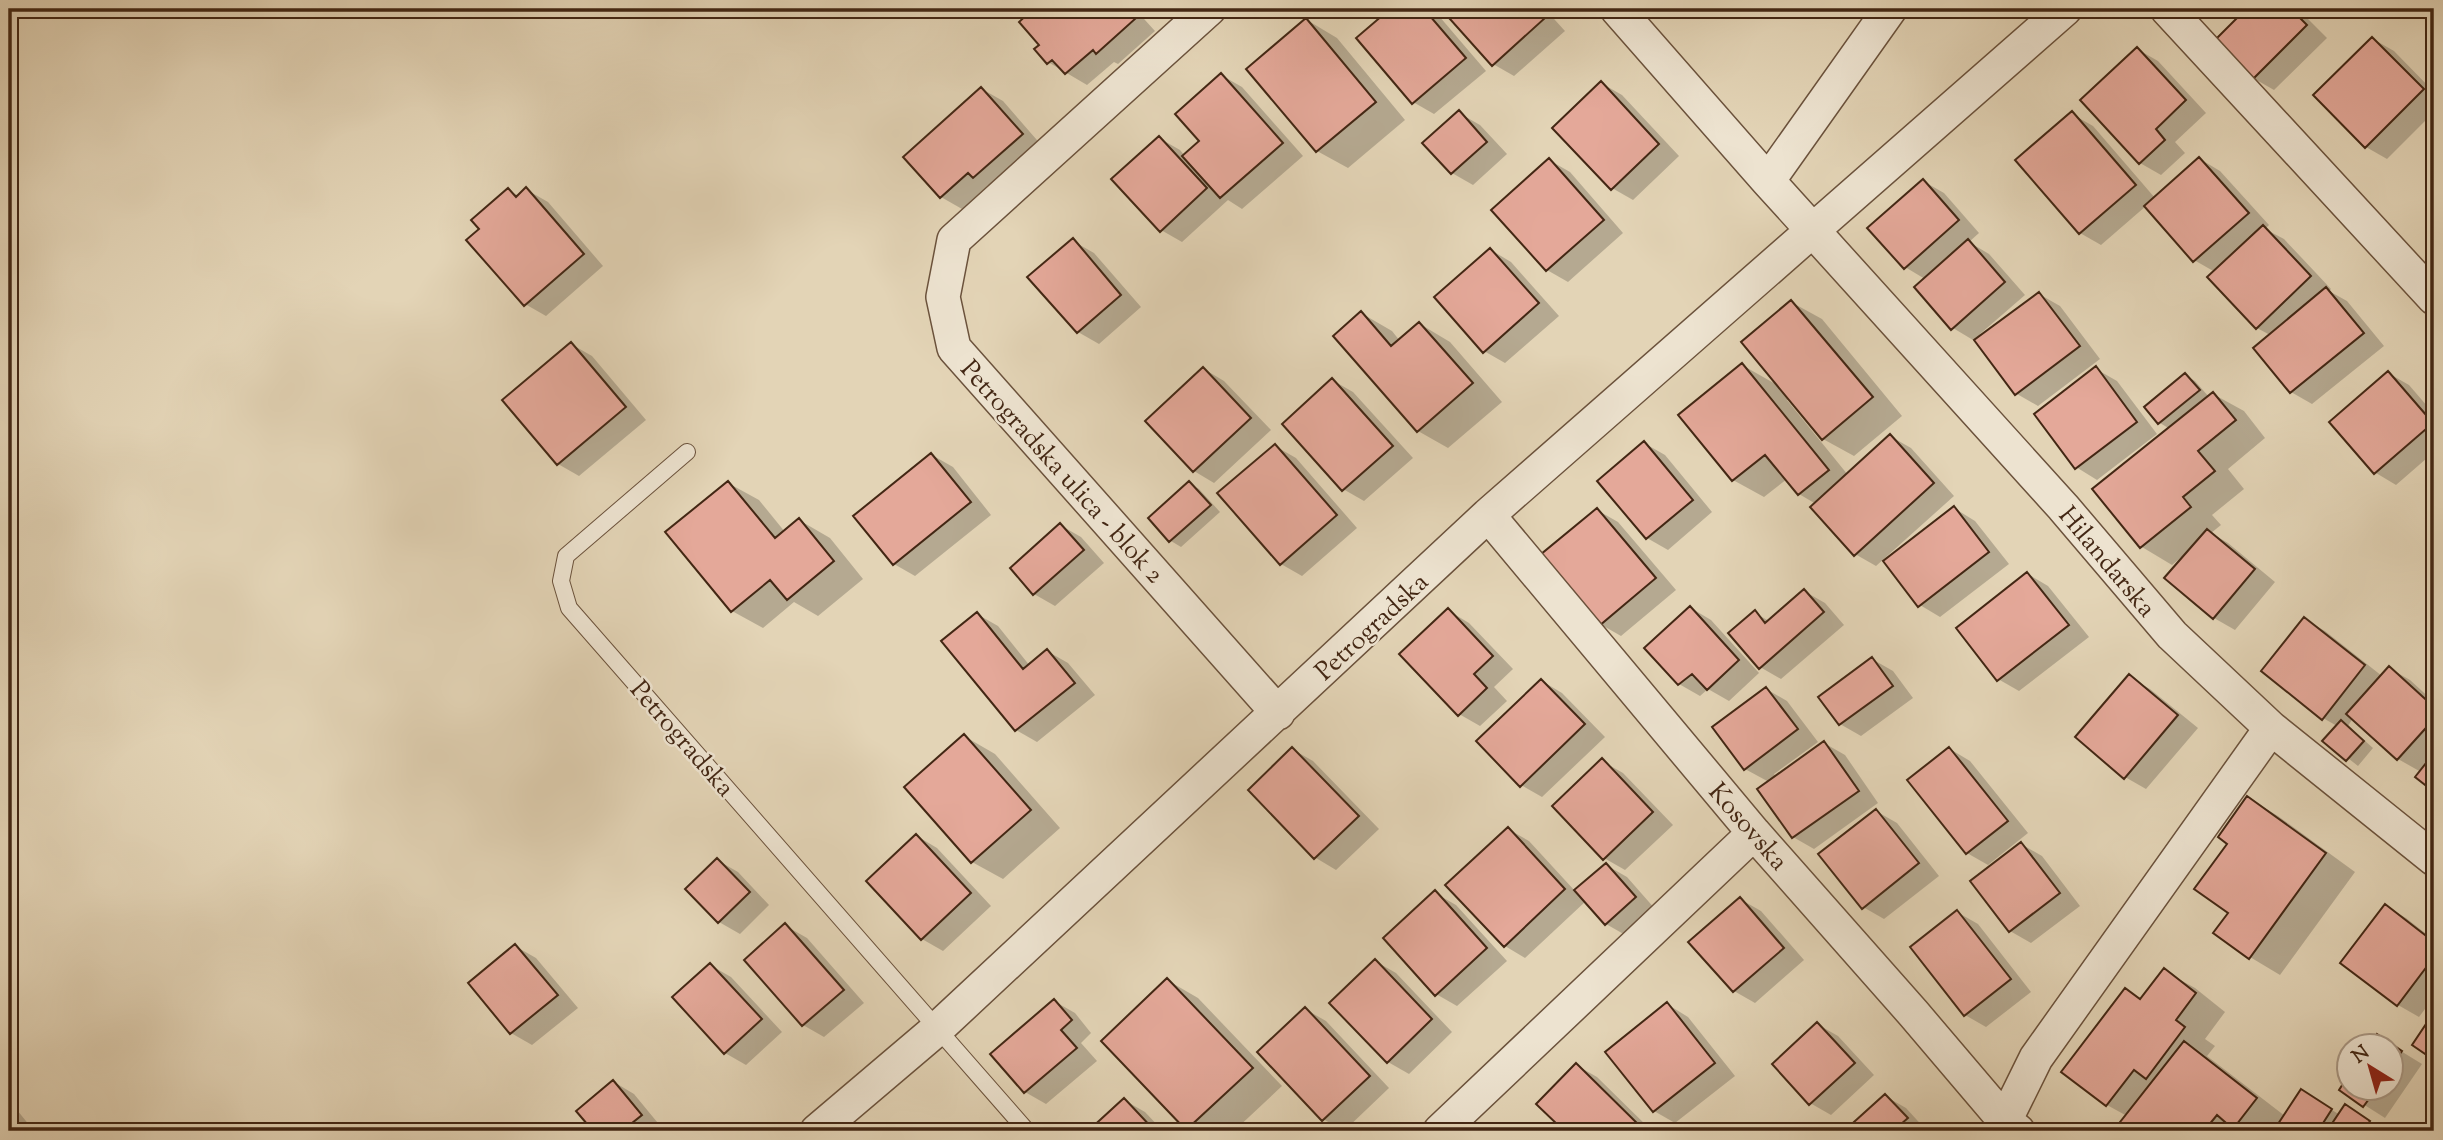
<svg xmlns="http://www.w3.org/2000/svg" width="2443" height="1140" viewBox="0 0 2443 1140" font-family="'Sorts Mill Goudy',serif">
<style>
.shadow{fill:#0003}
.building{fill:#e4a899;stroke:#432714;stroke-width:2}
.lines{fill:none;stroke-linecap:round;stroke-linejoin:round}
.service-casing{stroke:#6b523c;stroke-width:18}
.minor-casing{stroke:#6b523c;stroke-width:36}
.service{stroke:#ede3d0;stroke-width:16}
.minor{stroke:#ede3d0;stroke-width:33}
.labels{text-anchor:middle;stroke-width:5;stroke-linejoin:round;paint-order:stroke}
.street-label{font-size:26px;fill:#432714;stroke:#ede3d0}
</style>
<rect width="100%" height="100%" fill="#e3d4b6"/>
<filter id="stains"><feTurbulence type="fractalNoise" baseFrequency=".00286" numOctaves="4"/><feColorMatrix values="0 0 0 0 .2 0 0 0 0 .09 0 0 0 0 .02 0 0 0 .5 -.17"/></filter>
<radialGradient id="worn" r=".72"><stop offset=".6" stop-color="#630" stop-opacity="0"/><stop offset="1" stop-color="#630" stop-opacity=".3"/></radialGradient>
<!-- shadow -->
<path class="shadow" d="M1036,9H1135L1155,31L1118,64L1114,62L1087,85L1048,62L1041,45L1021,22Z
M1393,9H1433L1486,71L1434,114L1413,102L1359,38Z
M1444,9H1545L1565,31L1514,76L1493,64Z
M2249,9H2298L2327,38L2274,90L2253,78L2216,41Z
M1307,20L1337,38L1405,120L1348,168L1317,151Z
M2373,39L2394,51L2434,92V112L2387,159L2366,147Z
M2137,49L2158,61L2206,113L2175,142L2185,153L2161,175L2140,163Z
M1221,75L1242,87L1303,156L1242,209L1228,200L1182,242L1161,230L1159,138L1180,150L1185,156L1201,141Z
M1601,83L1622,95L1679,156L1633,200L1612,188Z
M982,89L1003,101L1043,147L995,189L988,185L962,209L941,197Z
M1459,113L1480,125L1507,154L1473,185L1452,173Z
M2072,114L2093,126L2155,198L2200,159L2220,171L2269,225L2265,229L2284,239L2331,289L2329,291L2347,301L2384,346L2312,404L2291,392L2270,335L2257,328L2215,272L2194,260L2146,206L2101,245L2080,233L2018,161Z
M1549,160L1570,172L1623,233L1568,282L1547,270L1494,210Z
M1923,181L1944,193L1979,233L1969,242L1989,254L2025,295L1980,334L1982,336L2039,294L2060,306L2100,359L2038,406L2017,394L1975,339L1973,340L1953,328L1925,279L1905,267Z
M508,190L519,196L527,190L548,202L603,266L546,316L525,304L482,229Z
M1073,241L1094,253L1141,307L1099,344L1078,332Z
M1491,250L1511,262L1559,316L1505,363L1484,351Z
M1791,302L1822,319L1902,416L1854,456L1823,439L1789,398L1787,400L1848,475L1890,436L1911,448L1954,496L1876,566L1855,554L1816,504L1799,494L1787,479L1764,497L1733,480L1742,365L1779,386Z
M1361,313L1392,331L1400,341L1420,324L1450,342L1502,402L1448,448L1418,431Z
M571,344L592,356L646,420L579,476L558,464Z
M1204,369L1224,381L1271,430L1214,483L1194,471Z
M2096,369L2117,381L2157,434L2097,480L2076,467Z
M2388,373L2409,385L2434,414V452L2396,485L2376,473L2331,422Z
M2185,375L2195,381L2209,397L2213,394L2244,411L2265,438L2228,469L2244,489L2212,515L2221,525L2211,533L2228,543L2275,582L2235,630L2214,618L2167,578L2185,557L2184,555L2172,565L2142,547L2095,489L2170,429L2160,423Z
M1332,380L1353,392L1413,458L1364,501L1343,489Z
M1644,443L1665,455L1712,512L1668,550L1647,538Z
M1275,446L1296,458L1357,528L1302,576L1281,564L1220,493Z
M932,455L953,467L991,515L915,576L894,564Z
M2434,459V473L2427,466Z
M728,483L759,500L785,532L799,520L830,538L863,579L818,616L794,602L763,628L732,611Z
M1189,483L1199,489L1220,512L1181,547L1171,541L1150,518Z
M1954,508L1975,521L2009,564L1940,617L1920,605Z
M1597,510L1618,522L1676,590L1621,636L1600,624Z
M1060,525L1081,537L1104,563L1055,606L1034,594Z
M2028,574L2048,586L2089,637L2019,691L1998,679Z
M1804,591L1825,603L1844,625L1781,679L1760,667L1755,613L1769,621Z
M1691,608L1711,620L1759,673L1729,701L1708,689L1700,696L1679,684L1647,648Z
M1449,611L1469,623L1513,669L1494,687L1507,701L1480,726L1459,714Z
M977,614L998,626L1030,666L1047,651L1068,663L1095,695L1037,742L1016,730Z
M2304,619L2325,631L2382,676L2389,668L2410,680L2434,702V790L2418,777L2421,772L2398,759L2353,718L2348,726L2373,748L2358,766L2325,740L2337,726L2323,718Z
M1872,659L1893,671L1913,698L1861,736L1840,724Z
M2129,677L2150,689L2198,728L2146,789L2125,777L2077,737Z
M1542,681L1562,693L1605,737L1542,797L1521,785Z
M1766,689L1787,701L1818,742L1774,774L1776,777L1824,743L1845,755L1878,803L1814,849L1793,837L1769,782L1745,769Z
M964,736L995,754L1060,828L1003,879L972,862Z
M1292,749L1313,761L1379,829L1336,870L1316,858L1250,790Z
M1950,749L1970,761L2028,833L1988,865L1967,853Z
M1602,761L1623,773L1673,825L1625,870L1604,858Z
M2248,798L2278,816L2355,872L2280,975L2250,957L2231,913L2230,844Z
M1876,811L1897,823L1939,876L1884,919L1863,907Z
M1508,829L1529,841L1575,891L1606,865L1627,877L1656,910L1627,936L1606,924L1586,901L1525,958L1505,946Z
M917,836L937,848L991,906L943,951L922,939Z
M2021,844L2042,856L2080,906L2031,943L2010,931Z
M717,860L738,872L769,905L740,934L719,922Z
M1435,893L1456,905L1507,961L1457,1006L1436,994Z
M1740,899L1761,911L1804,960L1755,1003L1734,991Z
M2385,906L2406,918L2434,940V997L2419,1017L2398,1005L2343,962Z
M1957,912L1978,924L2031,992L1986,1027L1965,1015L1912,948Z
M786,926L807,938L864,1003L824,1037L803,1025Z
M515,946L536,958L578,1008L532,1045L511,1033Z
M1375,961L1396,973L1452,1032L1409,1074L1388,1062L1331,1003Z
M710,965L731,977L782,1032L746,1065L725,1053L675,998Z
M2164,971L2195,988L2225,1012L2205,1039L2215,1046L2207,1056L2285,1116L2311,1097L2340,1115L2366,1119L2385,1131H2286L2278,1127L2275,1131H2115L2127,1116L2107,1105L2126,990L2142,999Z
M1167,980L1198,998L1282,1086L1234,1131H1191L1188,1129L1103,1041Z
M1054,1001L1075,1013L1091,1033L1081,1043L1097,1061L1046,1104L1025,1092L993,1054Z
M1667,1004L1688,1017L1735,1076L1675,1123L1654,1111Z
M1305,1009L1326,1021L1389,1088L1344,1131L1323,1119Z
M1817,1024L1838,1036L1874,1075L1831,1115L1810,1103Z
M2378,1037L2422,1064L2385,1118L2341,1090L2348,1079V1088H2390V1046Z
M1576,1065L1597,1077L1652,1131H1556L1561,1126Z
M614,1082L634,1094L662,1128L658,1131H595L579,1111Z
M1885,1096L1906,1108L1927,1131H1847Z
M9,1100L34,1131H9Z
M1124,1100L1145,1112L1163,1131H1091Z"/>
<!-- building -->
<path class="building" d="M1033,9H1127L1135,19L1096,54L1093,50L1065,74L1052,60L1047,64L1034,49L1039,45L1019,22Z
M1390,9H1424L1466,58L1412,104L1356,38Z
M1441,9H1537L1545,18L1492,66Z
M2246,9H2291L2307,25L2252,80L2214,41Z
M1306,18L1376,102L1316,152L1246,69Z
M2372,37L2424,89L2365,148L2313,95Z
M2137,47L2186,100L2156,129L2165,140L2139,164L2080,100Z
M1221,73L1283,143L1220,198L1182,156L1199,141L1175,114Z
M1601,81L1659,144L1611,190L1552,128Z
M981,87L1023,134L973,178L968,173L940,198L903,157Z
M1459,110L1487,142L1451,174L1422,143Z
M2072,111L2136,185L2079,234L2015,160Z
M1159,136L1207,188L1160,232L1111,179Z
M2199,157L2249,213L2193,262L2144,206Z
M1549,158L1604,220L1546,271L1491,210Z
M1923,179L1959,220L1904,269L1867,228Z
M526,187L584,254L524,306L466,240L479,229L471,220L508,188L516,197Z
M2263,225L2311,276L2256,329L2207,277Z
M1073,238L1121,295L1077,333L1027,277Z
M1968,239L2005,282L1951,330L1914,287Z
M1490,248L1539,303L1483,353L1434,297Z
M2326,287L2364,333L2290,393L2253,348Z
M2039,292L2080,346L2015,395L1974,340Z
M1791,300L1873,397L1822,440L1741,342Z
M1361,311L1391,346L1419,322L1473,383L1417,432L1333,336Z
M571,342L626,407L557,465L502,400Z
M1742,363L1829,470L1798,495L1765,455L1732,481L1678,415Z
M2096,366L2137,422L2075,469L2034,414Z
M1203,367L1251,418L1193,472L1145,421Z
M2388,371L2433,423L2374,474L2329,422Z
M2185,373L2200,390L2158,424L2144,407Z
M1332,378L1393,446L1342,491L1282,424Z
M2213,392L2236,420L2198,451L2215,471L2183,497L2191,507L2140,548L2092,489Z
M1890,434L1934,483L1854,556L1810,507Z
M1644,441L1693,500L1646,539L1597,481Z
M1275,444L1337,515L1280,565L1217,493Z
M931,453L971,502L893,565L853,516Z
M728,481L775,538L799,518L834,561L787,600L770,580L731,612L665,532Z
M1189,481L1211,505L1169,542L1148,518Z
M1954,506L1989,552L1918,607L1883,561Z
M1597,508L1656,578L1599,626L1540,555Z
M1060,523L1084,550L1033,595L1010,568Z
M2207,529L2255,569L2213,619L2164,578Z
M2027,572L2069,625L1997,681L1956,628Z
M1804,589L1824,612L1759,669L1728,633L1755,610L1765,623Z
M1690,606L1739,660L1707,690L1692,674L1678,685L1644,648Z
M1448,608L1493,656L1474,674L1487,688L1458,716L1399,654Z
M977,612L1023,669L1047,649L1075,683L1015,731L941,641Z
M2304,617L2365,665L2322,720L2261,671Z
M1872,657L1893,686L1839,725L1818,697Z
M2389,666L2434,707V719L2397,760L2346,714Z
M2129,674L2178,715L2124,779L2075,737Z
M1541,679L1585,724L1520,787L1476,741Z
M1766,687L1798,729L1744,770L1712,727Z
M2341,720L2364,741L2346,761L2322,741Z
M964,734L1031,810L971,863L904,787Z
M1824,741L1859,791L1792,838L1757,789Z
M1292,747L1359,816L1314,859L1248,790Z
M1949,747L2008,821L1966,854L1907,780Z
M2434,753V792L2415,777Z
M1602,758L1653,812L1603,860L1552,806Z
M2247,796L2326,853L2249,959L2213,933L2228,913L2194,889L2227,844L2218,837Z
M1876,809L1919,863L1862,909L1818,854Z
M1508,827L1565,889L1504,947L1445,885Z
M916,834L971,893L921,940L866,881Z
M2021,842L2060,893L2009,932L1970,881Z
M717,858L750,892L718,923L685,889Z
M1606,863L1636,897L1605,925L1574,890Z
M1435,890L1487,948L1435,996L1383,938Z
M1740,897L1784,948L1733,992L1688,942Z
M2385,904L2434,942V957L2397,1006L2340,963Z
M1957,910L2011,979L1964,1016L1910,947Z
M785,923L844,990L802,1026L744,960Z
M515,944L558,995L510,1034L468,983Z
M1375,959L1432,1019L1387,1063L1329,1003Z
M710,963L762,1019L724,1054L672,997Z
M2164,968L2196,993L2176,1020L2185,1027L2146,1079L2134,1070L2106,1106L2061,1072L2125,988L2140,999Z
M1167,978L1253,1068L1186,1130L1101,1041Z
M1054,999L1072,1020L1061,1030L1077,1048L1024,1093L990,1054Z
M1667,1002L1715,1063L1653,1112L1605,1052Z
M1305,1007L1370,1076L1322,1121L1257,1052Z
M2434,1012V1060L2412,1045Z
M1817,1022L1855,1063L1809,1105L1772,1064Z
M2377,1034L2402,1051L2390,1068V1046H2369Z
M2184,1041L2257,1098L2233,1129L2217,1115L2204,1131H2113Z
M1576,1063L1645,1131H1554L1559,1126L1536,1104Z
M2348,1076V1088H2377L2363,1107L2339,1090Z
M613,1080L642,1115L622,1131H593L576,1111Z
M2301,1089L2332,1109L2318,1131H2282L2276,1127Z
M1885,1094L1908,1118L1893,1131H1844Z
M1124,1098L1155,1131H1088Z
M2345,1104L2370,1121L2363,1131H2327Z"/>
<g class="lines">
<defs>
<path id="service" d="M687,452L566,556L561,581L569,608L1027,1131"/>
<path id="minor" d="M1209,9L954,240L943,297L954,348L1278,713
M1617,9L1768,181L2063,507L2172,635L2271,728L2434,859
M2167,9L2434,298
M1768,181L1890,9
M1488,515L1754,833L1914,1014L2005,1121L2018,1131
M817,1131L936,1030L1488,515L2065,9
M1440,1131L1754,833
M2000,1131L2036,1058L2271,728"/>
</defs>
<!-- service casing -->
<use href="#service" class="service-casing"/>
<!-- minor casing -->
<use href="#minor" class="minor-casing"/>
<!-- service -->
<use href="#service" class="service"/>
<!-- minor -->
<use href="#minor" class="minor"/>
</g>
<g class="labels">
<!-- street labels -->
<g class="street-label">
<text transform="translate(1063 471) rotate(48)" y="9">Petrogradska ulica - blok 2</text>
<text transform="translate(2108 561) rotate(50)" y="9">Hilandarska</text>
<text transform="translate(1371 626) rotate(-43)" y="9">Petrogradska</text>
<text transform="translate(683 738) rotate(49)" y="9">Petrogradska</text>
<text transform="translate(1749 826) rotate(49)" y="9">Kosovska</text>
</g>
</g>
<!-- margin -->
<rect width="2443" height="1140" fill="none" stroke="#e3d4b6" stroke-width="35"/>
<rect x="10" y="10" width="2422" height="1119" fill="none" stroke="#432714" stroke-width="3.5"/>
<rect x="18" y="18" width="2408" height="1105" fill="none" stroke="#432714" stroke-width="2"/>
<!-- north arrow -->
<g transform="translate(2370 1067) rotate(323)"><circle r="33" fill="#ede3d0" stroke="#a99885" stroke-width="2"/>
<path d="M0-5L12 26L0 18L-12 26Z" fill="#8f2418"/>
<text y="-10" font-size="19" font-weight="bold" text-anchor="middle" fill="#432714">N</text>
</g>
<rect width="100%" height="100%" filter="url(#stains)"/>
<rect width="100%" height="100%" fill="url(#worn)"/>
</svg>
